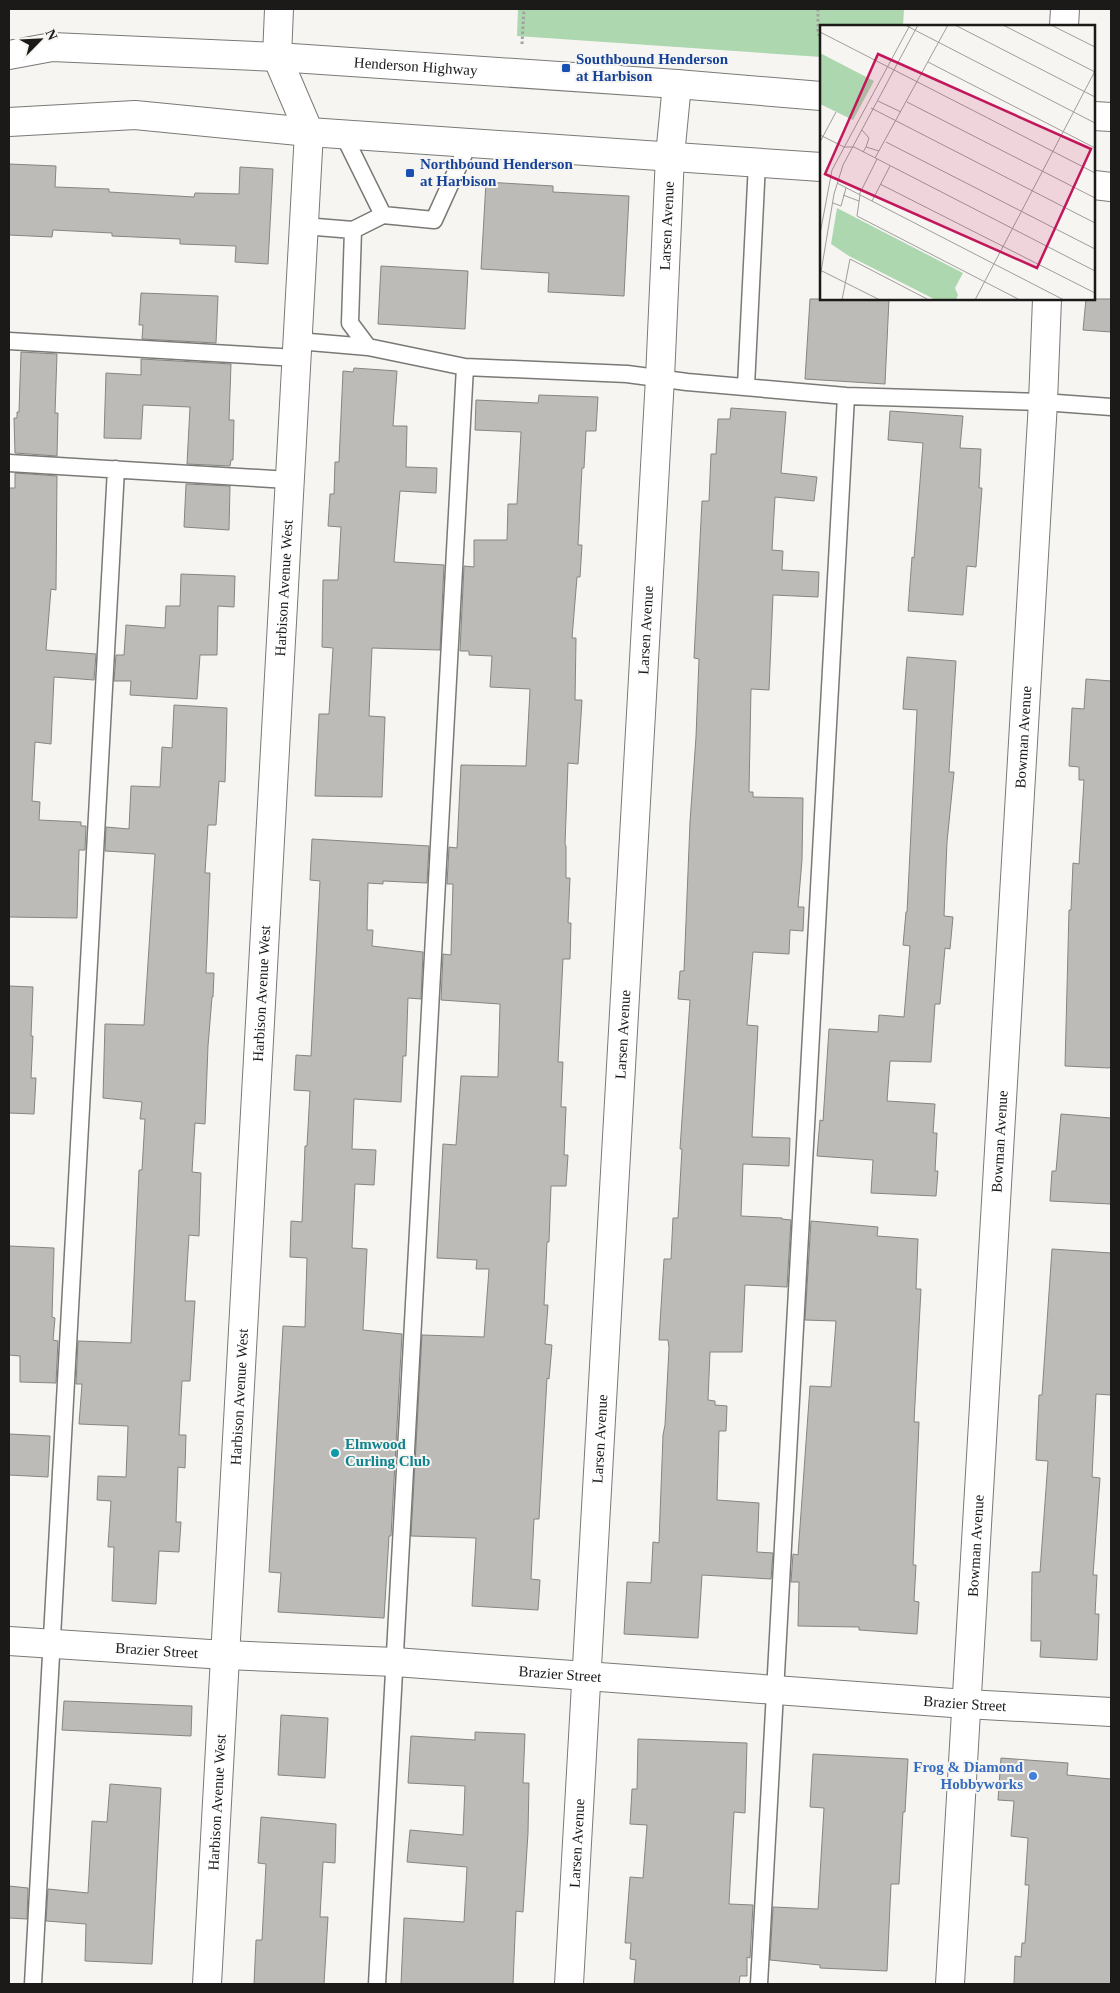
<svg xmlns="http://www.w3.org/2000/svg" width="1120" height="1993" viewBox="0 0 1120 1993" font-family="'Times New Roman',serif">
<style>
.green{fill:#add7af}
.building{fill:#bcbbb7;stroke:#878582}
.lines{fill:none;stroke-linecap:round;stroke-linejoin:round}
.lane-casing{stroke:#7a7976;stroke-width:19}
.street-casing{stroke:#7a7976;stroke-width:30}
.secondary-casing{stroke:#7a7976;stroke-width:30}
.path{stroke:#a3a19f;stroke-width:3;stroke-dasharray:2.5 2.5;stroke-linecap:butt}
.lane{stroke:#fff;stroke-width:16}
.street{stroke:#fff;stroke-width:28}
.secondary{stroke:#fff;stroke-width:28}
.transit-dot{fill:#1a4fb4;stroke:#f7f5f2;stroke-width:2}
.culture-dot{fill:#0f9aa8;stroke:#f7f5f2;stroke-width:2}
.shop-dot{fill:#3f7fe0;stroke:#f7f5f2;stroke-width:2}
.labels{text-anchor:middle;stroke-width:4;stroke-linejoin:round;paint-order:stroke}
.transit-label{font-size:15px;font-weight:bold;fill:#164399;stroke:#f7f5f2;text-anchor:start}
.street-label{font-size:15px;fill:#1b1a19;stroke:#f7f5f2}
.culture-label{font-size:15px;font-weight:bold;fill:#0d838f;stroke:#f7f5f2;text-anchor:start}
.shop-label{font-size:15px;font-weight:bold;fill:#366cbe;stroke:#f7f5f2;text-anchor:end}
.inset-road{fill:none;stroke:#9f9d9b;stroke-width:1}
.view{fill:#c2185b;fill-opacity:0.15;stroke:#c2185b;stroke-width:2.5}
.inset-edge{fill:none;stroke:#1b1a19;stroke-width:2.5}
</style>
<rect width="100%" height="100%" fill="#f7f5f2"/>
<!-- green -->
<path class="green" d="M518,9H904L903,26H821V57L517,36Z"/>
<!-- building -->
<path class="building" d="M9,164L56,166L55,187L109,189V192L194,197L195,193L239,194L240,167L273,169L268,264L235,262L236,246L180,244V239L112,236V233L53,230L52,237L9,235Z
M486,182L553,186V192L629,196L624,296L548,292L549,273L481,269Z
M381,266L468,271L465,329L378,324Z
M141,293L218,296L216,343L142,339L143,325H139Z
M810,299H889L885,384L805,379Z
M1086,299H1111V332L1083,330Z
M21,352L57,354L55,413H58L57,456L15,453L14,418H17V412H19Z
M141,359L231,364L229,420H234L233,460H231L230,466L187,464L190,407L143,405L141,439L104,438L106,373L141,375Z
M354,368L397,371L393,426H407L406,467L437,468L436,493L400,491L394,562L444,565L440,650L372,648L369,716L385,717L382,797L315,796L319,714H329L333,648L322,647L323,580H338L341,527L328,526L330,494H334L335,462H339L343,371L353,372Z
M539,395L598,397L596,431H586L584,468H582L578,545H582L580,577H577L572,638H576L575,700H582L578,764L568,763L565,844L566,846V878H570L568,923H571L570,959H563L558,1062H563L561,1107H566L564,1155H568L566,1186H551L549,1242H547L544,1305H548L545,1344L552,1345L549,1379L547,1378L539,1519H534L531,1579L540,1580L538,1610L472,1606L476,1538L411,1536L422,1335L484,1337L489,1269H476L477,1260L437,1258L443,1144L456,1145L461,1076L498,1077L500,1004L441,1000L443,954L451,955L453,884H447L449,847L457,848L461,765L526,766L530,689L490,687L492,656L469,655V651H460L464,566L474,567V540H507L508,504H517L521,432L475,430L476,400L538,403Z
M731,408L786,412L781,473L817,477L814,501L775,497L772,550L783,551L782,570L819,572L818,597L773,595L769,690L751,689L749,792H753V797L803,798L802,860L798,907H804L803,931L790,930L789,954L753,952L747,1025L758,1026L752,1137L790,1138L789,1166L743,1164L741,1216L782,1218V1219L791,1220L787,1287L745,1285L742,1352H710L708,1400L715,1401V1405L727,1406L726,1431H719L717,1500L759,1503L757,1552L773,1553L771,1579L702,1575L698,1638L624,1634L627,1582L651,1583L653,1542L659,1543L663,1435L665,1425L669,1348L668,1340H659L664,1259H671L673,1218H678L682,1149H680L690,1000L678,999L680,971H684L690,822L696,737L699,659L694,658L702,501H709L711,454H716L718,419H730Z
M890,411L963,416L960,448L981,449L979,488H982L976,567L967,566L963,615L908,611L912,557L914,558L923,443L888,440Z
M15,473L57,476L56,590L51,589L46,650L96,654L94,680L54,677L51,744L35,742L32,801L40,802L39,820L81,822V826H86L85,850H79L77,918L9,917V488H15Z
M186,484L230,486L229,530L184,527Z
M181,574L235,576L234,607L218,606L217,655H200L197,699L130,695L131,681H114L116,655H124L126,625L165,628L166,606H180Z
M907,657L956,661L949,772H954L947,842L944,916L953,917L950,949L945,948L940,1004H935L931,1062L890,1061L887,1101L935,1104L933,1133H937L935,1171H938L936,1196L871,1193L873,1160L817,1156L820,1120L823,1121L829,1029L878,1032L879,1015L904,1017L910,946L903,945L906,912H907L917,710L903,709Z
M1086,679L1111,681V1066L1109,1068L1065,1066L1069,910H1071L1073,863L1079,864L1084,780H1079V767L1069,766L1072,708L1084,709Z
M174,705L227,708L226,750L225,782L219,781L216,825H208L205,873H210L206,973H214L213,997H212L208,1046L205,1124L195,1123L192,1172L201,1173L199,1236L189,1235L185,1301H195L190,1381H182L179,1435H186L185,1468L178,1467L176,1522H181L179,1552L159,1551L156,1604L112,1601L114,1547H108L111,1501L97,1500L98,1476L126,1477L128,1426L79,1424L82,1384H76L78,1341L131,1343L139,1170H142L145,1119H140L142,1102L103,1098L105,1024L144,1025L155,854L105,851L106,827L129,829L131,786L160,787L162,747L172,748Z
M312,839L429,846L427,883L383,881V884L368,883L367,930H373L372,946L423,952L421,999L408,998L406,1056H403L401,1102L354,1099L352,1149L376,1150L374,1185L355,1184L352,1248L367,1249L363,1330L402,1334L391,1536H389L384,1618L278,1612L281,1573L269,1572L283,1326L305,1327L307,1258L290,1257L291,1221L302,1222L305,1146H307L310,1091L294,1090L296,1055L311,1056L320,881L310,880Z
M9,986L33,987L31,1036H33L31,1078H36L34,1114L9,1113Z
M1061,1114L1111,1118V1204L1050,1201L1052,1171H1056Z
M811,1221L878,1227L877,1236L918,1239L916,1289H921L914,1422H919L913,1565H916L914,1601L919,1602L917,1634L859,1630V1627L798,1626L799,1582H791L793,1554L798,1555L810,1386L831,1387L836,1321L805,1320Z
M9,1246L54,1248L52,1317L55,1318L53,1340L58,1341L56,1383L20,1382V1356L9,1355Z
M1052,1249L1111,1253V1395L1096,1394L1092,1477L1100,1478L1093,1575H1097L1095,1614H1099L1097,1660L1040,1657L1041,1641H1031L1032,1572H1040L1048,1461L1036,1460L1039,1395H1042Z
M9,1434L50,1436L48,1477L9,1475Z
M64,1701L192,1706L191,1736L62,1730Z
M281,1715L328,1718L325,1778L278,1775Z
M475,1732L525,1734L523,1783H529L528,1833L523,1912L516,1911L513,1984H401L404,1918L464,1922L467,1867L407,1862L410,1830L463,1835L465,1786L408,1783L411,1736L475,1740Z
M638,1739L747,1743L745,1813L734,1812L729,1904L753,1905L750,1958L747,1957V1976H740L739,1984H634L636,1960L630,1959L631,1943H625L630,1877L643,1878L647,1825L630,1824L632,1789H637Z
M813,1754L908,1759L905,1812H903L899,1884H891L887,1971L820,1968V1965L770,1960L773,1907L818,1909L824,1808L810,1807Z
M1001,1758L1068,1763L1067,1775L1111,1779V1984H1014L1015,1956L1021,1957L1022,1943H1025L1029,1885H1025L1028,1838L1011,1836L1014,1801L998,1800Z
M110,1784L161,1788L152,1964L85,1961L86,1924L46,1921L48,1889L88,1893L92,1821L107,1822Z
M261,1817L336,1824L335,1863L323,1862L320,1917H328L324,1984H254L256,1940H262L266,1864L258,1863Z
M9,1886L28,1888L27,1919L9,1918Z"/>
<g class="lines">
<defs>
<path id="lane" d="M343,134L383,215
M304,226L353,230L350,323L368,347
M353,230L383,215L434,220L469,143
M9,341L297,358
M298,341L368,347L465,367L627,374L687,382L846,396L1043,402L1111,407
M746,386L757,163
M9,463L289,480
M33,1984L116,469
M377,1984L465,367
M759,1984L846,396"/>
<g id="street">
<path d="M1064,26L1065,9"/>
<path id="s1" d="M9,1641L225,1655L395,1662L966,1704L1111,1712"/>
<path id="s2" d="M207,1984L309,132L277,57L279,9"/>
<path id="s3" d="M569,1984L660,378L670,156L677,84"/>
<path id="s4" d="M950,1984L1043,402L1047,299"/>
</g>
<g id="secondary">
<path id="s5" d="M9,55L52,47L277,57L677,84L821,96"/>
<path d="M1094,116L1111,117"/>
<path d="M9,122L135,115L309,132L821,167"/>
<path d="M1094,185L1111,187"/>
</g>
</defs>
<!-- lane casing -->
<use href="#lane" class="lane-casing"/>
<!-- street casing -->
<use href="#street" class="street-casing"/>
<!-- secondary casing -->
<use href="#secondary" class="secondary-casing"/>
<!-- path -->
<path class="path" d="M818,9V33L821,39
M522,44L524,9"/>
<!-- lane -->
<use href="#lane" class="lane"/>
<!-- street -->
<use href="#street" class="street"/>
<!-- secondary -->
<use href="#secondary" class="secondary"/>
</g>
<!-- markers -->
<g class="transit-dot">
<rect x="561" y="63" width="10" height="10" rx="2.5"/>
<rect x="405" y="168" width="10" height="10" rx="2.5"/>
</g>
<circle class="culture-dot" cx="335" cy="1453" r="5"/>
<circle class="shop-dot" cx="1033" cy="1776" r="5"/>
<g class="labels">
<!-- transit labels -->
<g class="transit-label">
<text x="576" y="64">Southbound Henderson<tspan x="576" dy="17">at Harbison</tspan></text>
<text x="420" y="169">Northbound Henderson<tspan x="420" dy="17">at Harbison</tspan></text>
</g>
<!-- street labels -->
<g class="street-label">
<text dy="5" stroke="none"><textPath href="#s5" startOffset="408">Henderson Highway</textPath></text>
<text dy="5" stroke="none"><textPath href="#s3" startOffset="1761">Larsen Avenue</textPath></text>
<text dy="5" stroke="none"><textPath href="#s2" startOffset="1398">Harbison Avenue West</textPath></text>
<text dy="5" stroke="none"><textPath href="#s3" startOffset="1356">Larsen Avenue</textPath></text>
<text dy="5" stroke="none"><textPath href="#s4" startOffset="1249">Bowman Avenue</textPath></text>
<text dy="5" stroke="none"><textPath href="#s2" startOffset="992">Harbison Avenue West</textPath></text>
<text dy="5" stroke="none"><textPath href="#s3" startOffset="951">Larsen Avenue</textPath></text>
<text dy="5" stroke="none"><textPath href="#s4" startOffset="844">Bowman Avenue</textPath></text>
<text dy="5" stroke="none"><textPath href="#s2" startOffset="588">Harbison Avenue West</textPath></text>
<text dy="5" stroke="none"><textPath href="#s3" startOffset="546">Larsen Avenue</textPath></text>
<text dy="5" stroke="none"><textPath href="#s4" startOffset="439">Bowman Avenue</textPath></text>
<text dy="5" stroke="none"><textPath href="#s1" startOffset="148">Brazier Street</textPath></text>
<text dy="5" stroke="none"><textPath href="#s1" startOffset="552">Brazier Street</textPath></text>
<text dy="5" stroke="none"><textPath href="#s1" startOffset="958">Brazier Street</textPath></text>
<text dy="5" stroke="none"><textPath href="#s2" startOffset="182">Harbison Avenue West</textPath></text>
<text dy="5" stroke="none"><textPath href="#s3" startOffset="141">Larsen Avenue</textPath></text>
</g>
<!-- culture labels -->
<g class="culture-label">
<text x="345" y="1449">Elmwood<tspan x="345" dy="17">Curling Club</tspan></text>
</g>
<!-- shop labels -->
<g class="shop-label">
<text x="1023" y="1772">Frog &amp; Diamond<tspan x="1023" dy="17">Hobbyworks</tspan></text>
</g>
</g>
<!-- overview -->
<g transform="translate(820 25)">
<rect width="275" height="275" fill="#f7f5f2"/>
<path d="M0,28L54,56L33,95L0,79ZM17,183L143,248L135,263L138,270L136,275H116L29,231L11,219Z" fill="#add7af"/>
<path class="inset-road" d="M85,0L275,98M135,0L275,72M183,0L275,47M231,0L275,22M0,7L275,148M108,37L275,123M58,76L81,87M87,77L275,173M51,83L275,198M42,105L49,113L46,122M0,110L24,122H34L275,246M0,117L16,87M66,117L275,224M43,127L46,122L59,126M55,133L128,0M17,158L244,275M60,159L275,268M23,170L39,176M39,170L57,134M40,170L37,191L200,275M52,176L70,141M13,178L21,181L26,163M0,209L12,145L90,0M0,245L60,275M0,253L14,169L23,140L98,0M22,275L30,234L109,275M155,275L275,46"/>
<path class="view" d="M58,29L271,124L217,243L5,149Z"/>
<rect width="275" height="275" class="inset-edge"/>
</g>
<!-- border -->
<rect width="1120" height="1993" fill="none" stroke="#1b1a19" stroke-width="20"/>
<!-- north arrow -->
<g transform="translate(40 40) rotate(66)" stroke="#f7f5f2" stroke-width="4" paint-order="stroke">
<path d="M0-4L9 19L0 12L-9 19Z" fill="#1b1a19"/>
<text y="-8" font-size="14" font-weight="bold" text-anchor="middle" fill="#1b1a19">N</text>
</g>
</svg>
